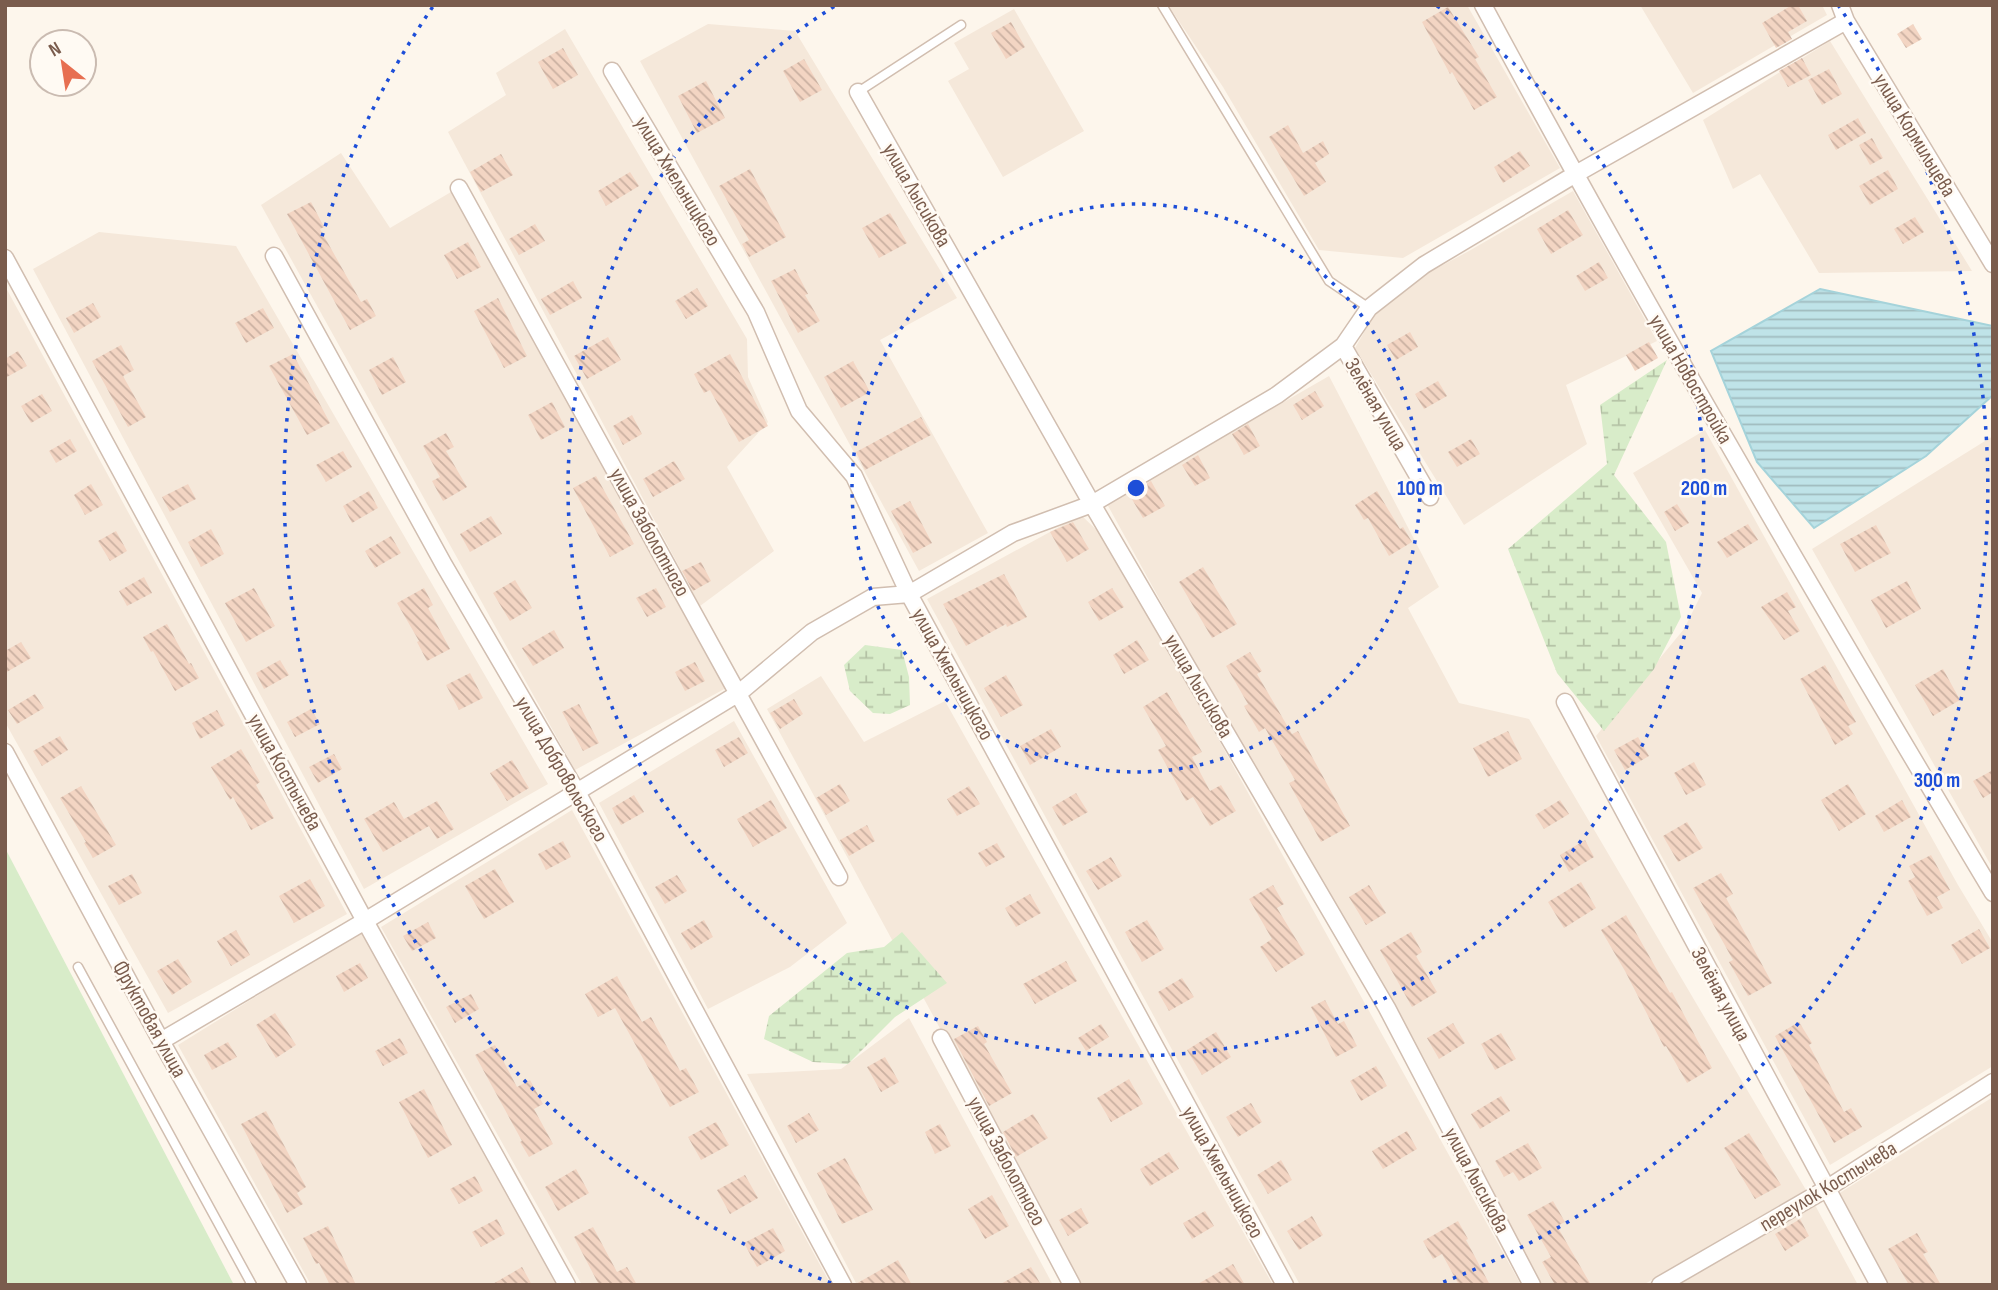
<svg xmlns="http://www.w3.org/2000/svg" width="1998" height="1290" viewBox="0 0 1998 1290" font-family="'Sofia Sans Condensed',sans-serif">
<style>
.residential{fill:#f5e8da}
.wetland{fill:url(#wetland-marsh)}
.garden{fill:#d8ecc9}
.water{fill:url(#water-rules);stroke:#a5d3da;stroke-width:2}
.building{fill:url(#building-back-hatch)}
.lines{fill:none;stroke-linecap:round;stroke-linejoin:round}
.lane-casing{stroke:#d1beb0;stroke-width:11}
.street-casing{stroke:#d1beb0;stroke-width:19}
.lane{stroke:#fff;stroke-width:8}
.street{stroke:#fff;stroke-width:16}
.ring{fill:none;stroke:#1d4ed8;stroke-width:3.5;stroke-dasharray:3.5 7}
.labels{text-anchor:middle;stroke-width:5;stroke-linejoin:round;paint-order:stroke}
.street-label{font-size:21px;fill:#7a5c4d;stroke:#fffaf3}
.centre{fill:#1d4ed8;stroke:#fffaf3;stroke-width:3.5}
.ring-label{font-size:21px;text-anchor:middle;font-weight:bold;fill:#1d4ed8;stroke:#fffaf3;stroke-width:5;stroke-linejoin:round;paint-order:stroke}
</style>
<defs>
<pattern id="wetland-marsh" width="20" height="14" patternUnits="userSpaceOnUse" patternTransform="scale(1.75)"><rect width="20" height="14" fill="#d8ecc9"/><path d="M1 5h8M5 5V1M11 12h8M15 12V8" fill="none" stroke="#b4c2a5"/></pattern>
<pattern id="water-rules" width="6" height="5" patternUnits="userSpaceOnUse" patternTransform="scale(1.75)"><rect width="6" height="5" fill="#bfe3e8"/><path d="M0 2.5h6" fill="none" stroke="#a0bbbe"/></pattern>
<pattern id="building-back-hatch" width="6" height="6" patternUnits="userSpaceOnUse" patternTransform="scale(1.75)"><rect width="6" height="6" fill="#f3d5c3"/><path d="M-1 5l2 2M0 0l6 6M5-1l2 2" fill="none" stroke="#cab0a1"/></pattern>
</defs>
<rect width="100%" height="100%" fill="#fdf6ec"/>
<!-- residential -->
<path class="residential" d="M1168,5H1467L1560,168L1403,258L1319,250L1223,87Z
M1640,5H1822L1827,15L1693,93Z
M1014,9L1084,131L1003,177L948,81L969,69L954,43Z
M708,24L795,31L957,298L880,340L988,533L919,571L640,61Z
M565,29L747,339L748,377L768,422L727,467L774,551L700,606L448,132L506,95L496,73Z
M1830,41L1972,271L1819,273L1760,174L1733,189L1703,120Z
M341,153L390,228L451,192L728,687L575,770L261,205Z
M1573,191L1657,341L1566,385L1587,444L1464,525L1355,348L1385,296L1469,251Z
M99,232L236,246L548,784L364,889L33,269Z
M5,286L347,914L168,1013L5,722Z
M1329,376L1439,587L1408,608L1459,703L1529,719L1806,1190L1643,1285H1538L1107,504Z
M1705,430L1958,885L1993,943V1066L1830,1165L1596,736L1684,629L1702,593L1633,473Z
M1993,436V869L1812,549Z
M1081,515L1109,542L1521,1285H1300L927,599Z
M821,676L864,742L945,701L1273,1285H1079L767,709Z
M734,721L847,923L790,967L708,1009L599,803Z
M572,810L831,1285H582L381,927Z
M365,929L561,1285H311L178,1045Z
M909,1018L1053,1285H857L747,1074L841,1069Z
M1993,1097V1285H1889L1838,1194Z
M1815,1205L1858,1285H1674Z"/>
<!-- wetland -->
<path class="wetland" d="M1667,360L1614,475L1666,542L1681,617L1654,669L1604,731L1557,673L1508,549L1607,464L1600,405Z
M865,645L902,650L909,677L910,705L890,714L873,713L850,691L844,665Z
M902,932L947,983L895,1017L848,1064L813,1062L764,1039L769,1016L847,953L884,947Z"/>
<!-- garden -->
<path class="garden" d="M5,848L234,1285H5Z"/>
<!-- water -->
<path class="water" d="M1820,289L1993,326V395L1926,456L1814,528L1757,462L1711,351Z"/>
<!-- building -->
<path class="building" d="M1792,5H1798L1807,21L1788,32L1792,39L1776,48L1762,23Z
M1448,7L1479,57L1475,59L1497,97L1474,110L1452,72L1450,74L1422,22Z
M1011,22L1025,47L1006,59L991,33Z
M1913,24L1922,39L1906,48L1897,34Z
M563,48L578,75L553,89L538,62Z
M1802,58L1811,75L1788,87L1779,71Z
M804,59L822,90L800,102L783,71Z
M1829,69L1842,94L1822,105L1808,80Z
M706,81L725,118L697,133L678,96Z
M1858,118L1866,133L1836,150L1828,135Z
M1288,125L1303,153L1323,141L1329,154L1315,163L1326,182L1304,196L1269,137Z
M1872,138L1883,158L1870,165L1859,145Z
M1520,151L1530,166L1503,183L1494,167Z
M501,154L513,175L481,192L470,172Z
M750,169L786,237L749,257L742,244L749,240L719,186Z
M1888,170L1898,189L1870,205L1859,186Z
M630,172L639,186L606,206L598,191Z
M311,202L324,227L320,229L361,302L367,299L376,316L350,330L287,214Z
M1568,210L1583,235L1551,254L1537,229Z
M890,213L907,243L879,258L862,228Z
M1915,217L1924,232L1903,244L1894,229Z
M535,224L545,241L519,255L509,239Z
M468,242L481,267L457,279L444,255Z
M1599,262L1608,278L1585,291L1576,276Z
M795,269L808,294L805,295L820,321L798,333L771,281Z
M573,281L582,298L550,315L541,299Z
M697,288L708,306L686,319L675,301Z
M498,298L527,356L504,368L474,311Z
M93,303L101,317L74,333L66,318Z
M263,308L274,328L246,343L235,323Z
M1410,332L1418,347L1396,360L1387,345Z
M608,337L621,360L587,379L574,356Z
M1649,342L1658,358L1635,371L1626,355Z
M121,345L134,370L123,376L146,417L128,427L92,361Z
M18,351L27,366L5,378V359Z
M293,354L330,423L307,435L269,366Z
M730,354L768,426L739,442L710,390L704,393L694,374Z
M393,357L406,382L382,395L369,370Z
M853,361L870,392L841,408L824,377Z
M1438,381L1447,396L1424,409L1415,394Z
M1315,391L1324,406L1302,420L1293,405Z
M42,394L52,411L31,423L21,406Z
M552,402L565,427L541,440L528,415Z
M632,415L642,434L623,445L613,426Z
M921,417L931,435L865,470L856,452Z
M1248,424L1260,446L1244,455L1232,434Z
M446,433L454,447L446,451L467,487L443,501L432,481L440,477L423,446Z
M70,439L77,451L56,463L49,451Z
M1471,439L1480,454L1457,467L1448,452Z
M343,451L352,467L326,482L316,465Z
M1198,455L1210,478L1195,486L1182,465Z
M674,461L685,479L653,497L643,479Z
M596,476L634,544L610,557L573,488Z
M1151,481L1165,506L1143,518L1129,494Z
M91,484L103,505L85,515L74,495Z
M188,484L196,499L170,512L162,497Z
M369,491L378,508L352,523L343,506Z
M1377,491L1400,529L1403,527L1412,542L1389,556L1368,518L1364,520L1355,505Z
M910,501L932,543L913,553L891,511Z
M1677,504L1689,523L1675,531L1664,512Z
M491,516L502,534L470,552L460,534Z
M1073,522L1089,549L1067,562L1050,532Z
M1748,524L1758,540L1727,558L1717,542Z
M1876,525L1891,553L1855,572L1840,544Z
M211,529L224,554L201,567L188,542Z
M116,531L127,551L110,561L98,541Z
M391,536L401,553L375,568L365,551Z
M701,562L711,581L693,591L682,571Z
M1203,567L1237,624L1212,638L1179,582Z
M1004,574L1027,617L1007,627L1006,624L966,646L943,604Z
M144,577L152,593L127,606L119,591Z
M515,580L532,608L510,621L493,593Z
M1907,581L1921,609L1886,628L1871,600Z
M254,588L275,626L246,642L225,603Z
M424,588L433,605L428,608L450,649L427,661L417,642L419,641L397,603Z
M656,588L666,607L647,617L636,598Z
M1112,588L1124,607L1099,621L1088,602Z
M1787,592L1796,607L1788,611L1800,631L1784,640L1761,607Z
M167,624L189,664L191,663L199,678L175,691L153,651L151,652L143,637Z
M554,630L564,648L533,666L522,648Z
M1137,640L1149,660L1124,674L1113,655Z
M21,642L31,658L5,673V651Z
M1250,652L1262,671L1257,674L1292,734L1298,731L1350,826L1321,842L1289,783L1295,780L1265,728L1259,732L1244,706L1248,704L1226,666Z
M280,660L289,675L264,689L256,673Z
M695,662L705,681L685,691L675,672Z
M1825,665L1856,722L1848,726L1853,734L1835,745L1800,679Z
M1943,669L1960,700L1933,716L1915,685Z
M470,673L483,698L459,710L446,685Z
M1006,675L1023,705L1001,717L984,688Z
M1167,692L1202,752L1192,757L1210,791L1221,785L1236,811L1210,826L1193,797L1186,801L1158,750L1166,746L1143,707Z
M35,694L44,708L17,724L8,710Z
M794,699L803,714L780,729L770,713Z
M579,704L599,743L583,751L562,712Z
M311,709L320,724L295,737L287,722Z
M217,710L225,725L200,739L192,723Z
M1051,729L1061,747L1030,765L1020,746Z
M1508,731L1522,759L1488,777L1473,748Z
M60,736L68,750L42,766L33,751Z
M739,737L748,753L724,767L715,750Z
M1638,737L1649,756L1625,770L1614,750Z
M241,749L260,782L256,785L274,818L251,830L233,797L230,800L211,767Z
M334,754L342,769L318,783L309,767Z
M512,760L529,788L507,801L490,773Z
M1694,762L1706,785L1686,795L1674,773Z
M1993,770V792L1983,798L1973,781Z
M840,784L850,801L826,815L816,798Z
M1848,784L1866,814L1839,831L1821,800Z
M81,786L116,845L93,858L84,843L86,842L60,798Z
M969,786L980,804L957,816L947,799Z
M1076,793L1088,812L1063,826L1052,807Z
M634,795L644,812L621,825L612,808Z
M771,800L787,828L753,847L737,819Z
M1560,800L1569,814L1544,829L1535,815Z
M1902,800L1911,817L1884,832L1875,816Z
M437,801L454,829L437,839L429,826L383,852L364,819L394,802L404,819Z
M1687,822L1703,848L1678,862L1663,836Z
M867,825L875,841L849,856L840,840Z
M1585,840L1594,857L1569,872L1560,855Z
M563,841L571,857L546,870L538,854Z
M997,843L1005,857L986,867L978,853Z
M1931,855L1950,890L1937,897L1943,908L1927,916L1908,881L1915,877L1909,866Z
M1111,857L1122,876L1098,890L1086,871Z
M495,869L514,902L484,919L465,886Z
M1721,873L1733,894L1726,898L1772,983L1748,996L1729,962L1733,960L1693,888Z
M132,874L142,893L119,905L108,886Z
M677,875L687,891L665,904L655,887Z
M310,879L325,906L294,923L279,896Z
M1581,882L1596,908L1564,928L1548,902Z
M1273,885L1284,904L1277,908L1305,954L1276,972L1260,947L1272,939L1249,899Z
M1369,885L1386,913L1366,925L1349,897Z
M1030,894L1041,913L1016,927L1005,908Z
M1626,915L1670,993L1672,992L1712,1068L1687,1083L1666,1046L1664,1047L1625,971L1601,930Z
M704,920L713,937L691,950L681,933Z
M1147,920L1164,949L1142,962L1125,932Z
M428,922L436,938L412,951L403,936Z
M1979,929L1990,948L1962,964L1951,945Z
M236,930L250,955L231,966L217,941Z
M1411,932L1422,952L1416,956L1437,992L1412,1007L1380,950Z
M178,959L192,982L172,995L157,971Z
M1066,961L1077,981L1035,1004L1023,984Z
M360,963L368,978L344,992L336,976Z
M617,976L642,1022L651,1017L680,1071L686,1068L699,1092L670,1107L615,1008L598,1017L585,994Z
M1182,978L1194,997L1169,1011L1158,992Z
M471,994L479,1009L455,1023L446,1007Z
M1325,1000L1338,1024L1344,1021L1357,1046L1336,1057L1311,1007Z
M275,1013L296,1045L276,1058L256,1025Z
M1799,1022L1812,1043L1809,1045L1844,1112L1851,1108L1862,1127L1834,1143L1775,1036Z
M1453,1023L1465,1043L1439,1059L1427,1038Z
M1101,1024L1109,1037L1086,1051L1078,1038Z
M978,1026L987,1042L984,1044L1012,1093L989,1106L954,1039Z
M1216,1032L1231,1057L1202,1075L1187,1050Z
M1501,1033L1516,1059L1495,1070L1481,1044Z
M400,1038L408,1053L383,1066L375,1051Z
M228,1042L237,1057L212,1070L204,1055Z
M495,1045L517,1087L530,1080L543,1104L534,1109L553,1144L529,1157L520,1142L522,1141L475,1055Z
M885,1057L899,1082L881,1092L867,1067Z
M1376,1066L1387,1086L1361,1101L1350,1081Z
M1129,1079L1143,1104L1111,1122L1097,1098Z
M424,1089L452,1145L428,1158L399,1102Z
M1501,1096L1510,1111L1480,1129L1471,1114Z
M1251,1103L1262,1122L1238,1137L1226,1117Z
M266,1111L306,1187L297,1193L303,1204L287,1213L241,1124Z
M809,1113L819,1130L796,1143L787,1126Z
M1033,1114L1048,1138L1016,1157L1003,1132Z
M716,1122L729,1145L701,1160L688,1137Z
M940,1124L951,1146L935,1154L925,1132Z
M1407,1131L1417,1149L1383,1169L1372,1151Z
M1749,1133L1781,1185L1755,1199L1724,1148Z
M1528,1143L1542,1168L1519,1181L1513,1172L1504,1177L1495,1161Z
M1169,1152L1179,1169L1150,1186L1140,1169Z
M845,1158L873,1210L842,1224L817,1173Z
M1281,1160L1292,1180L1268,1194L1257,1175Z
M576,1169L589,1193L558,1211L545,1187Z
M745,1175L758,1198L730,1214L717,1190Z
M475,1176L483,1191L459,1204L450,1189Z
M992,1195L1009,1226L985,1239L968,1209Z
M1553,1201L1565,1222L1557,1226L1591,1285H1555L1542,1262L1551,1257L1527,1215Z
M1081,1208L1089,1223L1068,1236L1059,1220Z
M1205,1211L1214,1226L1192,1239L1183,1223Z
M1312,1216L1323,1235L1299,1250L1287,1231Z
M497,1219L505,1234L481,1247L472,1232Z
M1800,1219L1809,1236L1785,1251L1775,1234Z
M1458,1221L1468,1239L1466,1240L1490,1285H1459L1442,1254L1433,1259L1423,1241Z
M328,1226L356,1285H330L319,1263L316,1264L303,1238Z
M593,1227L617,1272L627,1267L637,1285H594L598,1283L574,1237Z
M773,1228L785,1251L757,1267L744,1243Z
M1917,1233L1928,1252L1923,1254L1941,1285H1909L1888,1249Z
M898,1260L912,1285H854Z
M1233,1264L1245,1285H1196Z
M522,1267L532,1285H491Z
M1031,1267L1041,1285H999Z"/>
<g class="lines">
<defs>
<path id="lane" d="M1162,5L1329,281L1369,308
M858,92L961,25
M78,967L252,1285"/>
<path id="street" d="M1483,5C1645,306 1818,600 1993,893
M1840,5L1846,21L1993,264
M612,71L756,312L799,411L854,476L909,594L1285,1285
M858,92L1092,504L1387,1008L1532,1285
M459,188L839,877
M274,256L444,565L577,792L843,1285
M5,258L365,921L567,1285
M1343,346L1430,497
M1565,702L1879,1285
M5,752L161,1041L298,1285
M941,1038L1072,1285
M161,1041L365,921L739,693L812,632L873,597L909,594L1013,533L1092,504L1277,395L1343,346L1369,308L1424,265L1574,175L1846,21
M1660,1285L1826,1189L1993,1082"/>
</defs>
<!-- lane casing -->
<use href="#lane" class="lane-casing"/>
<!-- street casing -->
<use href="#street" class="street-casing"/>
<!-- lane -->
<use href="#lane" class="lane"/>
<!-- street -->
<use href="#street" class="street"/>
</g>
<!-- distance rings -->
<g class="ring">
<circle cx="1136" cy="488" r="284"/>
<path d="M1437 6A568 568 0 1 1 835 6"/>
<path d="M831 1283A852 852 0 0 1 434 5M1838 5A852 852 0 0 1 1441 1283"/>
</g>
<g class="labels">
<!-- street labels -->
<g class="street-label">
<text transform="translate(1915 135) rotate(59)" y="7">улица Кормильцева</text>
<text transform="translate(678 181) rotate(59)" y="7">улица Хмельницкого</text>
<text transform="translate(917 195) rotate(60)" y="7">улица Лысикова</text>
<text transform="translate(1691 379) rotate(60)" y="7">улица Новостройка</text>
<text transform="translate(1376 404) rotate(60)" y="7">Зелёная улица</text>
<text transform="translate(650 532) rotate(61)" y="7">улица Заболотного</text>
<text transform="translate(953 674) rotate(61)" y="7">улица Хмельницкого</text>
<text transform="translate(1199 686) rotate(60)" y="7">улица Лысикова</text>
<text transform="translate(562 769) rotate(60)" y="7">улица Добровольского</text>
<text transform="translate(285 772) rotate(61)" y="7">улица Костычева</text>
<text transform="translate(1721 994) rotate(62)" y="7">Зелёная улица</text>
<text transform="translate(150 1019) rotate(61)" y="7">Фруктовая улица</text>
<text transform="translate(1007 1161) rotate(62)" y="7">улица Заболотного</text>
<text transform="translate(1223 1172) rotate(61)" y="7">улица Хмельницкого</text>
<text transform="translate(1477 1180) rotate(62)" y="7">улица Лысикова</text>
<text transform="translate(1828 1186) rotate(-31)" y="7">переулок Костычева</text>
</g>
</g>
<circle cx="1136" cy="488" r="10" class="centre"/>
<g class="ring-label">
<text x="1420" y="495">100 m</text>
<text x="1704" y="495">200 m</text>
<text x="1937" y="787">300 m</text>
</g>
<!-- border -->
<rect width="1998" height="1290" fill="none" stroke="#7a5c4d" stroke-width="14"/>
<!-- north arrow -->
<g transform="translate(63 63) rotate(330)"><circle r="33" fill="#fffaf3" stroke="#cabbb1" stroke-width="2"/>
<path d="M0-5L12 26L0 18L-12 26Z" fill="#e76f51"/>
<text y="-10" font-size="19" font-weight="bold" text-anchor="middle" fill="#7a5c4d">N</text>
</g>
</svg>
